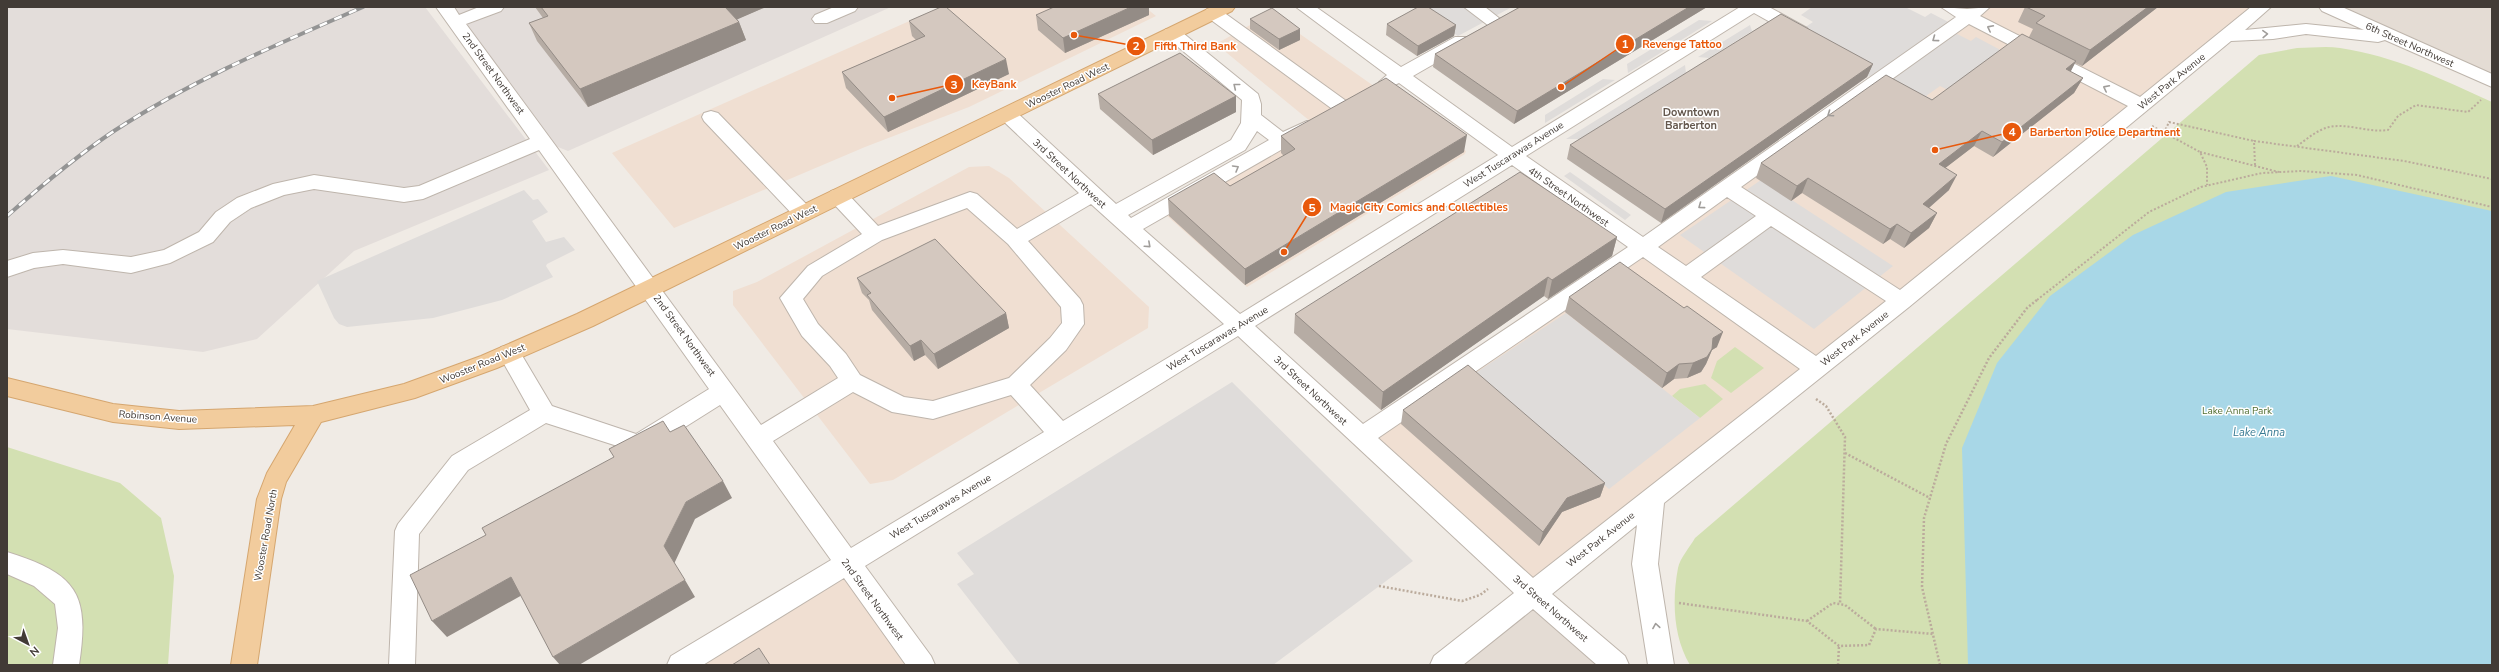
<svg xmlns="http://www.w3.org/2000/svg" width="2499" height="672" viewBox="0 0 2499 672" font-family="'Nunito Sans',sans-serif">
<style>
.residential{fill:#e4dcd4}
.commercial{fill:#f0dfd2}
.industrial{fill:#e3ddda}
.green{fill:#d3e0b2}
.parking{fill:#dfdcda}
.water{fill:#a8d7e7}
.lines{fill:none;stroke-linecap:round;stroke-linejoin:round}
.minor-casing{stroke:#beb5ac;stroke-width:2}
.major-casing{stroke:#d5a66f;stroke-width:2}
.path-far1{stroke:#bbab9c;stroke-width:2;stroke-dasharray:2 2;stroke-linecap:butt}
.path{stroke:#bbab9c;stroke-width:2.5;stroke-dasharray:2 2;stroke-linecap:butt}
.minor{fill:#fff;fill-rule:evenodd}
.major{fill:#f2cc9d;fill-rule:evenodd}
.rail-casing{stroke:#949494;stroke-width:4}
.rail{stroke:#fff;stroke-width:2.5;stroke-dasharray:8;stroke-linecap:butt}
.wall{fill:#b6aca4}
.shaded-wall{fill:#948c86}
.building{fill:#d4c8bf;stroke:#948c86}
.oneway{stroke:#a09d9a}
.labels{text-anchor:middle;stroke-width:3;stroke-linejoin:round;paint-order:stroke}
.street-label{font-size:10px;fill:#423b36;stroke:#fff}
.park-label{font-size:10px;fill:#506d30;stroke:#fff}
.neighbourhood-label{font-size:11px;font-weight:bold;fill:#64584e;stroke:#fff}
.water-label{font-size:11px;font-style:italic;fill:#387a93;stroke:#fff}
.leader{fill:none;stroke:#e8590c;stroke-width:1.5}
.callout-dot{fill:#e8590c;stroke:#fff;stroke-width:1.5}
.mark-label{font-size:12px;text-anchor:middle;font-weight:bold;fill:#fff}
.callout-label{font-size:11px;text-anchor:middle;font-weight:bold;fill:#e8590c;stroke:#fff;stroke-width:3;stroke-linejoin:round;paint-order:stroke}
</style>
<rect width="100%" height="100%" fill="#f0ebe5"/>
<!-- residential -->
<path class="residential" d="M2328,7H2492V81Z
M1532,593L1616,665H1443Z"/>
<!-- commercial -->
<path class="commercial" d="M941,7H1145L1156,16L969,107L865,147L674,228L612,153Z
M1950,7H2262L1532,593L1361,437L1967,16Z
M1268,15H1273L1466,151L1465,154L1247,287L1165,214L1316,126L1216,44Z
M989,166L1009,178L1149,307L1148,328L893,480L870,484L733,305V291L757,282L969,167Z
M847,563L922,665H680Z"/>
<!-- industrial -->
<path class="industrial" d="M7,7H425L549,170L354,251L257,339L203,352L7,329Z
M445,7H891L568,151L543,141Z"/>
<!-- green -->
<path class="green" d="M2297,48C2311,48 2326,46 2340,48C2394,56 2442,79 2492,102V665H1690C1673,637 1672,600 1678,568C1680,558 1690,547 1695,538L2259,55Z
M1735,347L1764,368L1731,393L1711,378L1717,361Z
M1705,384L1723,399L1700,418L1672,396L1680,389Z
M7,447L120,483L161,518L174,576L168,665H7Z"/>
<!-- parking -->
<path class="parking" d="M1413,7H1512L1458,36Z
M1812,7H1905L1925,17L1931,13L1958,27L1953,32L1971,41L1976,37L2008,54L1954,93L1940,86L1926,96L1941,103L1925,108L1795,34L1813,22L1801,15Z
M1699,20L1712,21L1628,73L1627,64Z
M1750,25L1752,31L1709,58L1698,57Z
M1685,65L1686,73L1580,139H1566Z
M1603,79L1615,80L1545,123V115Z
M1570,172L1631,215L1625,220L1564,176Z
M1761,180L1893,266L1814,329L1680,235Z
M524,190L533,200L538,199L548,212L532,221L546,242L564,237L575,250L547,264L546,266L553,277L502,300L433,318L347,327L339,324L334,318L317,281Z
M1566,313L1700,418L1609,489L1508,403L1465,380Z
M1232,382L1413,561L1273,665H1020L957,584L974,574L957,553Z"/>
<!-- water -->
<path class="water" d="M2331,176L2492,211V665H1968L1962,448L1997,363L2050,296L2133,235L2226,192Z"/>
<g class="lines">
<defs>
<path id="minor" d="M436,7H454L459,15L479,7H504L501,11L466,24L761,425L838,378L830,366L802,336L780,298L808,266L862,234L831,201L828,196L831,191L838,189L845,191L878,226L970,192L977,194L1017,229L1079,193L1000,118L998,114L1000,110L1007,108L1014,110L1116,204L1231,140L1241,123L1242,100L1166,37L1163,33L1166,29H1178L1258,94L1261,104V115L1283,132L1307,121L1314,123L1317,127L1314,131L1143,229L1240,314L1498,155L1399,83L1388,88L1381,86L1379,82L1387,75L1296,7H1316L1401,67L1455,37H1467L1470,41L1467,45L1413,76L1512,147L1740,7H1769L1807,28L1810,32L1807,36H1795L1754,13L1526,156L1643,237L1956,17L1941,7L1967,9L1990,7L1980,16L2140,97L2251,7H2271L2245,30L2306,24L2364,30L2322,11L2319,7H2342L2492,74V87L2385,40L2378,42L2306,34L2273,39L2231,41L1909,307L1664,503L1658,564L1674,665H1648L1632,564L1637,525L1552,594L1625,656L1629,665H1597L1533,609L1463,665H1430L1434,656L1514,593L1238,336L865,566L931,656L935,665H906L844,578L703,665H667L671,656L831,560L720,405L647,451L639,453L546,423L468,470L419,534L415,665H389L395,531L398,524L452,456L530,410L498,353L501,347L509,345L517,347L552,406L636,434L709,389L539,150L423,199L404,202L314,189L284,195L251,208L230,222L213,242L170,263L131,273L63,264L34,268L7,277V261L33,253L63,250L131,257L164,250L199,232L216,212L237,198L273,184L314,175L404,188L419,186L530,139ZM1969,24L2128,106L1900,290L1741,187ZM1257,131L1269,140L1131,218L1128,215L1245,150ZM1512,165L1628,247L1363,424L1255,326ZM1727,197L1756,216L1686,266L1658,247ZM1091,204L1224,324L1063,421L1030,385L1066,350L1084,324L1083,305L1080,299L1028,241ZM967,208L1008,244L1061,307L1062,323L1050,338L1009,378L933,401L904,397L860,375L846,354L818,324L803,299L822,276L882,240ZM1771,226L1886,301L1816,356L1701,277ZM1643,257L1800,369L1533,578L1378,438ZM853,392L892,412L933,419L1011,395L1044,432L851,548L773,441Z
M834,7H858L855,11L827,23H815L812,19L815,15Z
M1464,7H1485L1504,22L1501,26H1489Z
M1213,8L1219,9L1349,103L1351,107L1349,111L1342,113L1335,111L1207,17L1204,13L1207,9Z
M711,111L718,113L810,208L813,213L810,218L803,220L796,218L704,121L702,117L704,113Z
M7,552C77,574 90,593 79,665H53L58,628L55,604L34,586L7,574Z"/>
<path id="major" d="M1212,7H1235L1232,11L593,326L497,368L415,398L321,422L286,482L281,499L257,665H231L257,499L267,473L295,425L179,429L113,422L7,396V378L113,404L179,411L313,406L404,384L481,356L577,314Z"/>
</defs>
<!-- minor casing -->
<use href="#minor" class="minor-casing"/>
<!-- major casing -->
<use href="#major" class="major-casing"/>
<!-- path-far1 -->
<path class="path-far1" d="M2152,126L2200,152L2207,167V185
M2164,133L2169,122L2254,141
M2297,146C2307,139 2317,130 2329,127C2349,123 2368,133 2388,130L2398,116L2416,105L2468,112L2481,100
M2200,152L2279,172
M2255,165L2254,141L2404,161L2492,179
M2037,300L2149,212L2201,187L2262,173L2301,171L2357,175L2492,207"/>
<!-- path -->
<path class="path" d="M1816,399L1826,406L1845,437L1840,604
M1845,453L1930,498
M1379,586L1462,601L1480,595L1488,589
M1679,603L1807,621L1839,646L1869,645L1876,629L1933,634
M1807,621L1833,603L1845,605L1876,629
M1838,665L1839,646
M1940,665L1922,587L1924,518L1946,444L1989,358L2027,308L2038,299"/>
<!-- minor -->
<use href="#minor" class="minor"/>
<!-- major -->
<use href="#major" class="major"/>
<defs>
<path id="rail" d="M7,216C41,186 75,157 114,131C192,80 278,44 363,7"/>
</defs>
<!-- rail casing -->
<use href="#rail" class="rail-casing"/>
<!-- rail -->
<use href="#rail" class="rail"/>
</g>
<!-- wall -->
<path class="wall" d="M535,7H766L737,19L739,22L746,40L588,107L537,41L529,23L543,18Z
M1520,7H1707L1514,124L1433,67L1435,54Z
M2025,7H2158L2082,66L2075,63L2070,72L2083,78L2074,93L1993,157L1974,146L1945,168L1949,190L1929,208L1937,213L1929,228L1904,248L1890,239L1883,244L1802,193L1791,201L1756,178L1761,163L1932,100L2029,37L2033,29L2018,22Z
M1036,15H1149L1065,53L1038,30Z
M1250,19L1300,29V40L1279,50L1250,29Z
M909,21L1009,74L888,132L846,88L842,72L916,40L912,36Z
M1387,24L1456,25L1454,36L1417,56L1386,35Z
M1873,64L1867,77L1661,223L1567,159L1570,145Z
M1098,94L1236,96V112L1153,155L1100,109Z
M1281,136L1464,152L1245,285L1169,216L1168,199L1230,186L1284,156L1281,153Z
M1617,237L1612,256L1548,299L1544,296L1381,410L1294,333L1295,314Z
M857,278L1006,313L1009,328L938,369L925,355L914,361L872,310L869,300L862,293Z
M1569,297L1717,347L1712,350L1706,364L1701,372L1687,378L1674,379L1662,388L1565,312Z
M1403,410L1605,483L1600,497L1562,512L1539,546L1401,424Z"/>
<!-- shaded-wall -->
<path class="shaded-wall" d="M723,7H766L729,23Z
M1131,7H1149V15L1065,53L1063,38Z
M1689,7H1707L1514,124L1517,111Z
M2148,7H2158L2082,66L2090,50Z
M739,22L746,40L588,107L580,89Z
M1456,25L1454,36L1417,56L1418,46Z
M1300,29V40L1279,50V39Z
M1006,59L1009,74L888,132L884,117Z
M2076,61L2068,77L2066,69Z
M1873,64L1867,77L1661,223L1665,209Z
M2083,78L2074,93L1993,157L2002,142Z
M1236,96V112L1153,155L1152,140Z
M1982,131L1974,146L1931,179L1939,164Z
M1467,135L1464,152L1245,285V269Z
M1957,175L1949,190L1915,220L1923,204Z
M1808,178L1802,193L1791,201L1797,186Z
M1937,213L1929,228L1904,248L1911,233Z
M1897,224L1890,239L1883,244L1890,229Z
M1617,237L1612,256L1548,299L1552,280Z
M1548,277L1544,296L1381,410L1383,392Z
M1006,313L1009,328L938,369L934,354Z
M1723,332L1717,347L1712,350L1706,364L1701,372L1687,378L1693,363L1713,338Z
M921,340L925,355L914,361L910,346Z
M1679,364L1674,379L1662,388L1667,373Z
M723,481L732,498L695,519L674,564L664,546L686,502Z
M1605,483L1600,497L1562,512L1539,546L1543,532L1567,498Z
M511,577L524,594L447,637L432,621Z
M685,580L695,597L579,665H560L553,657Z"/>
<!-- building -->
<path class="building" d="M541,7H725L739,22L580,89L529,23L548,16Z
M941,7H946L1006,59L884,117L842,72L925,36L909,21Z
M1054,7H1131L1063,38L1036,15Z
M1418,7H1428L1456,25L1418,46L1387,24Z
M1520,7H1689L1517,111L1435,54Z
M2026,7H2148L2090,50L2036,23L2045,16Z
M1272,8L1300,29L1279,39L1250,19Z
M1781,14L1873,64L1665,209L1570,145Z
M2022,34L2076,61L2066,69L2083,78L2002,142L1982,131L1939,164L1957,175L1923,204L1937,213L1911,233L1897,224L1890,229L1808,178L1797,186L1761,163L1886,75L1932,100Z
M1180,53L1236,96L1152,140L1098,94Z
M1386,78L1467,135L1245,269L1168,199L1214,173L1230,186L1295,149L1281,136Z
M1520,172L1617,237L1552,280L1548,277L1383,392L1295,314Z
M935,239L1006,313L934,354L921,340L910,346L867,295L871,293L857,278Z
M1620,262L1684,308L1687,306L1723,332L1713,338L1712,349L1707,357L1693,363L1679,364L1667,373L1569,297Z
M1468,365L1605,483L1567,498L1543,532L1403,410Z
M663,421L670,432L684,425L723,481L686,502L664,546L685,580L553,657L511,577L432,621L410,575L486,535L482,528L614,457L609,449Z
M759,648L770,665H732Z"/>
<!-- one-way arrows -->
<defs><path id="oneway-chevron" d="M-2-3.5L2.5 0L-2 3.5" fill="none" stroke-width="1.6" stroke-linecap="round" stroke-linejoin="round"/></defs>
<g class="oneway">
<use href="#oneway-chevron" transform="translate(1990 28) rotate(-153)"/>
<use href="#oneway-chevron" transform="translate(2265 34) rotate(-2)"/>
<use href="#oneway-chevron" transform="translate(1935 39) rotate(144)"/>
<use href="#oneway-chevron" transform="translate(1236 86) rotate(-141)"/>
<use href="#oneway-chevron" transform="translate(2106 88) rotate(-153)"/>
<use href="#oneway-chevron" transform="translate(1830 114) rotate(145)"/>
<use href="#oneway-chevron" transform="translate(1236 168) rotate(-30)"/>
<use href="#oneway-chevron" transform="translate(1701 206) rotate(144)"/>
<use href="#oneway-chevron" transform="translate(1148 245) rotate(42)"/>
<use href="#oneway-chevron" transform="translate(1656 626) rotate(-99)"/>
</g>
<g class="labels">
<!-- street labels -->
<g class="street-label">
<text transform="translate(2410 44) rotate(24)" y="4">6th Street Northwest</text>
<text transform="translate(494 73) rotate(54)" y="4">2nd Street Northwest</text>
<text transform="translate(2171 81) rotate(-39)" y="4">West Park Avenue</text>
<text transform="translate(1067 85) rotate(-26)" y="4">Wooster Road West</text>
<text transform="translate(1513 154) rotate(-32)" y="4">West Tuscarawas Avenue</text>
<text transform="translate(1070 173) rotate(43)" y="4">3rd Street Northwest</text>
<text transform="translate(1569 196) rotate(35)" y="4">4th Street Northwest</text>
<text transform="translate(775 227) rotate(-26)" y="4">Wooster Road West</text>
<text transform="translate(685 335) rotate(54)" y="4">2nd Street Northwest</text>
<text transform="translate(1217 338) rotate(-31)" y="4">West Tuscarawas Avenue</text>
<text transform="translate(1854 338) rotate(-38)" y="4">West Park Avenue</text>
<text transform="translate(482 363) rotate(-22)" y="4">Wooster Road West</text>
<text transform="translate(1311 390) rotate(43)" y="4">3rd Street Northwest</text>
<text transform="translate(158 416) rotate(4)" y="4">Robinson Avenue</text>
<text transform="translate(940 506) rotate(-31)" y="4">West Tuscarawas Avenue</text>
<text transform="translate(265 535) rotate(-80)" y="4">Wooster Road North</text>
<text transform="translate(1600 539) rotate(-38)" y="4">West Park Avenue</text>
<text transform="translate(873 599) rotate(54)" y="4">2nd Street Northwest</text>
<text transform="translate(1551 608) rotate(41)" y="4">3rd Street Northwest</text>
</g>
<!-- park labels -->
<g class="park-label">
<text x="2237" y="414">Lake Anna Park</text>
</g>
<!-- neighbourhood labels -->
<g class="neighbourhood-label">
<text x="1691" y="116">Downtown<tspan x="1691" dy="13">Barberton</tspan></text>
</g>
<!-- water labels -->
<g class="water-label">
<text x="2259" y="436">Lake Anna</text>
</g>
</g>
<!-- callouts -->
<path class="leader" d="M1561 87L1625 44M1074 35L1136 46M892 98L954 84M1935 150L2012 132M1284 252L1312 207"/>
<g class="callout-dot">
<circle cx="1561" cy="87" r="4"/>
<circle cx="1074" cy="35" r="4"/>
<circle cx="892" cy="98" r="4"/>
<circle cx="1935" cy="150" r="4"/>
<circle cx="1284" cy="252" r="4"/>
<circle cx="1625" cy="44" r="10"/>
<circle cx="1136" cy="46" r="10"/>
<circle cx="954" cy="84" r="10"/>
<circle cx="2012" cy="132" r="10"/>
<circle cx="1312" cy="207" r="10"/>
</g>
<g class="mark-label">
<text x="1625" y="48">1</text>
<text x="1136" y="50">2</text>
<text x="954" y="89">3</text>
<text x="2012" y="136">4</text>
<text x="1312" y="212">5</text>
</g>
<g class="callout-label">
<text x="1682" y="48">Revenge Tattoo</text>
<text x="1195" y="50">Fifth Third Bank</text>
<text x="994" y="88">KeyBank</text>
<text x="2105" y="136">Barberton Police Department</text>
<text x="1419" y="211">Magic City Comics and Collectibles</text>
</g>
<!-- border -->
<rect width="2499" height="672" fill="none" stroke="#423b36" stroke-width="16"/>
<!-- north arrow -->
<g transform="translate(28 644) rotate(139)" stroke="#ffffff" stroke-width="3" paint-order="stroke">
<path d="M0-3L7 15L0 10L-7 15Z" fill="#423b36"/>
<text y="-6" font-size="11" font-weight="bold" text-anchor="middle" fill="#423b36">N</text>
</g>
</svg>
